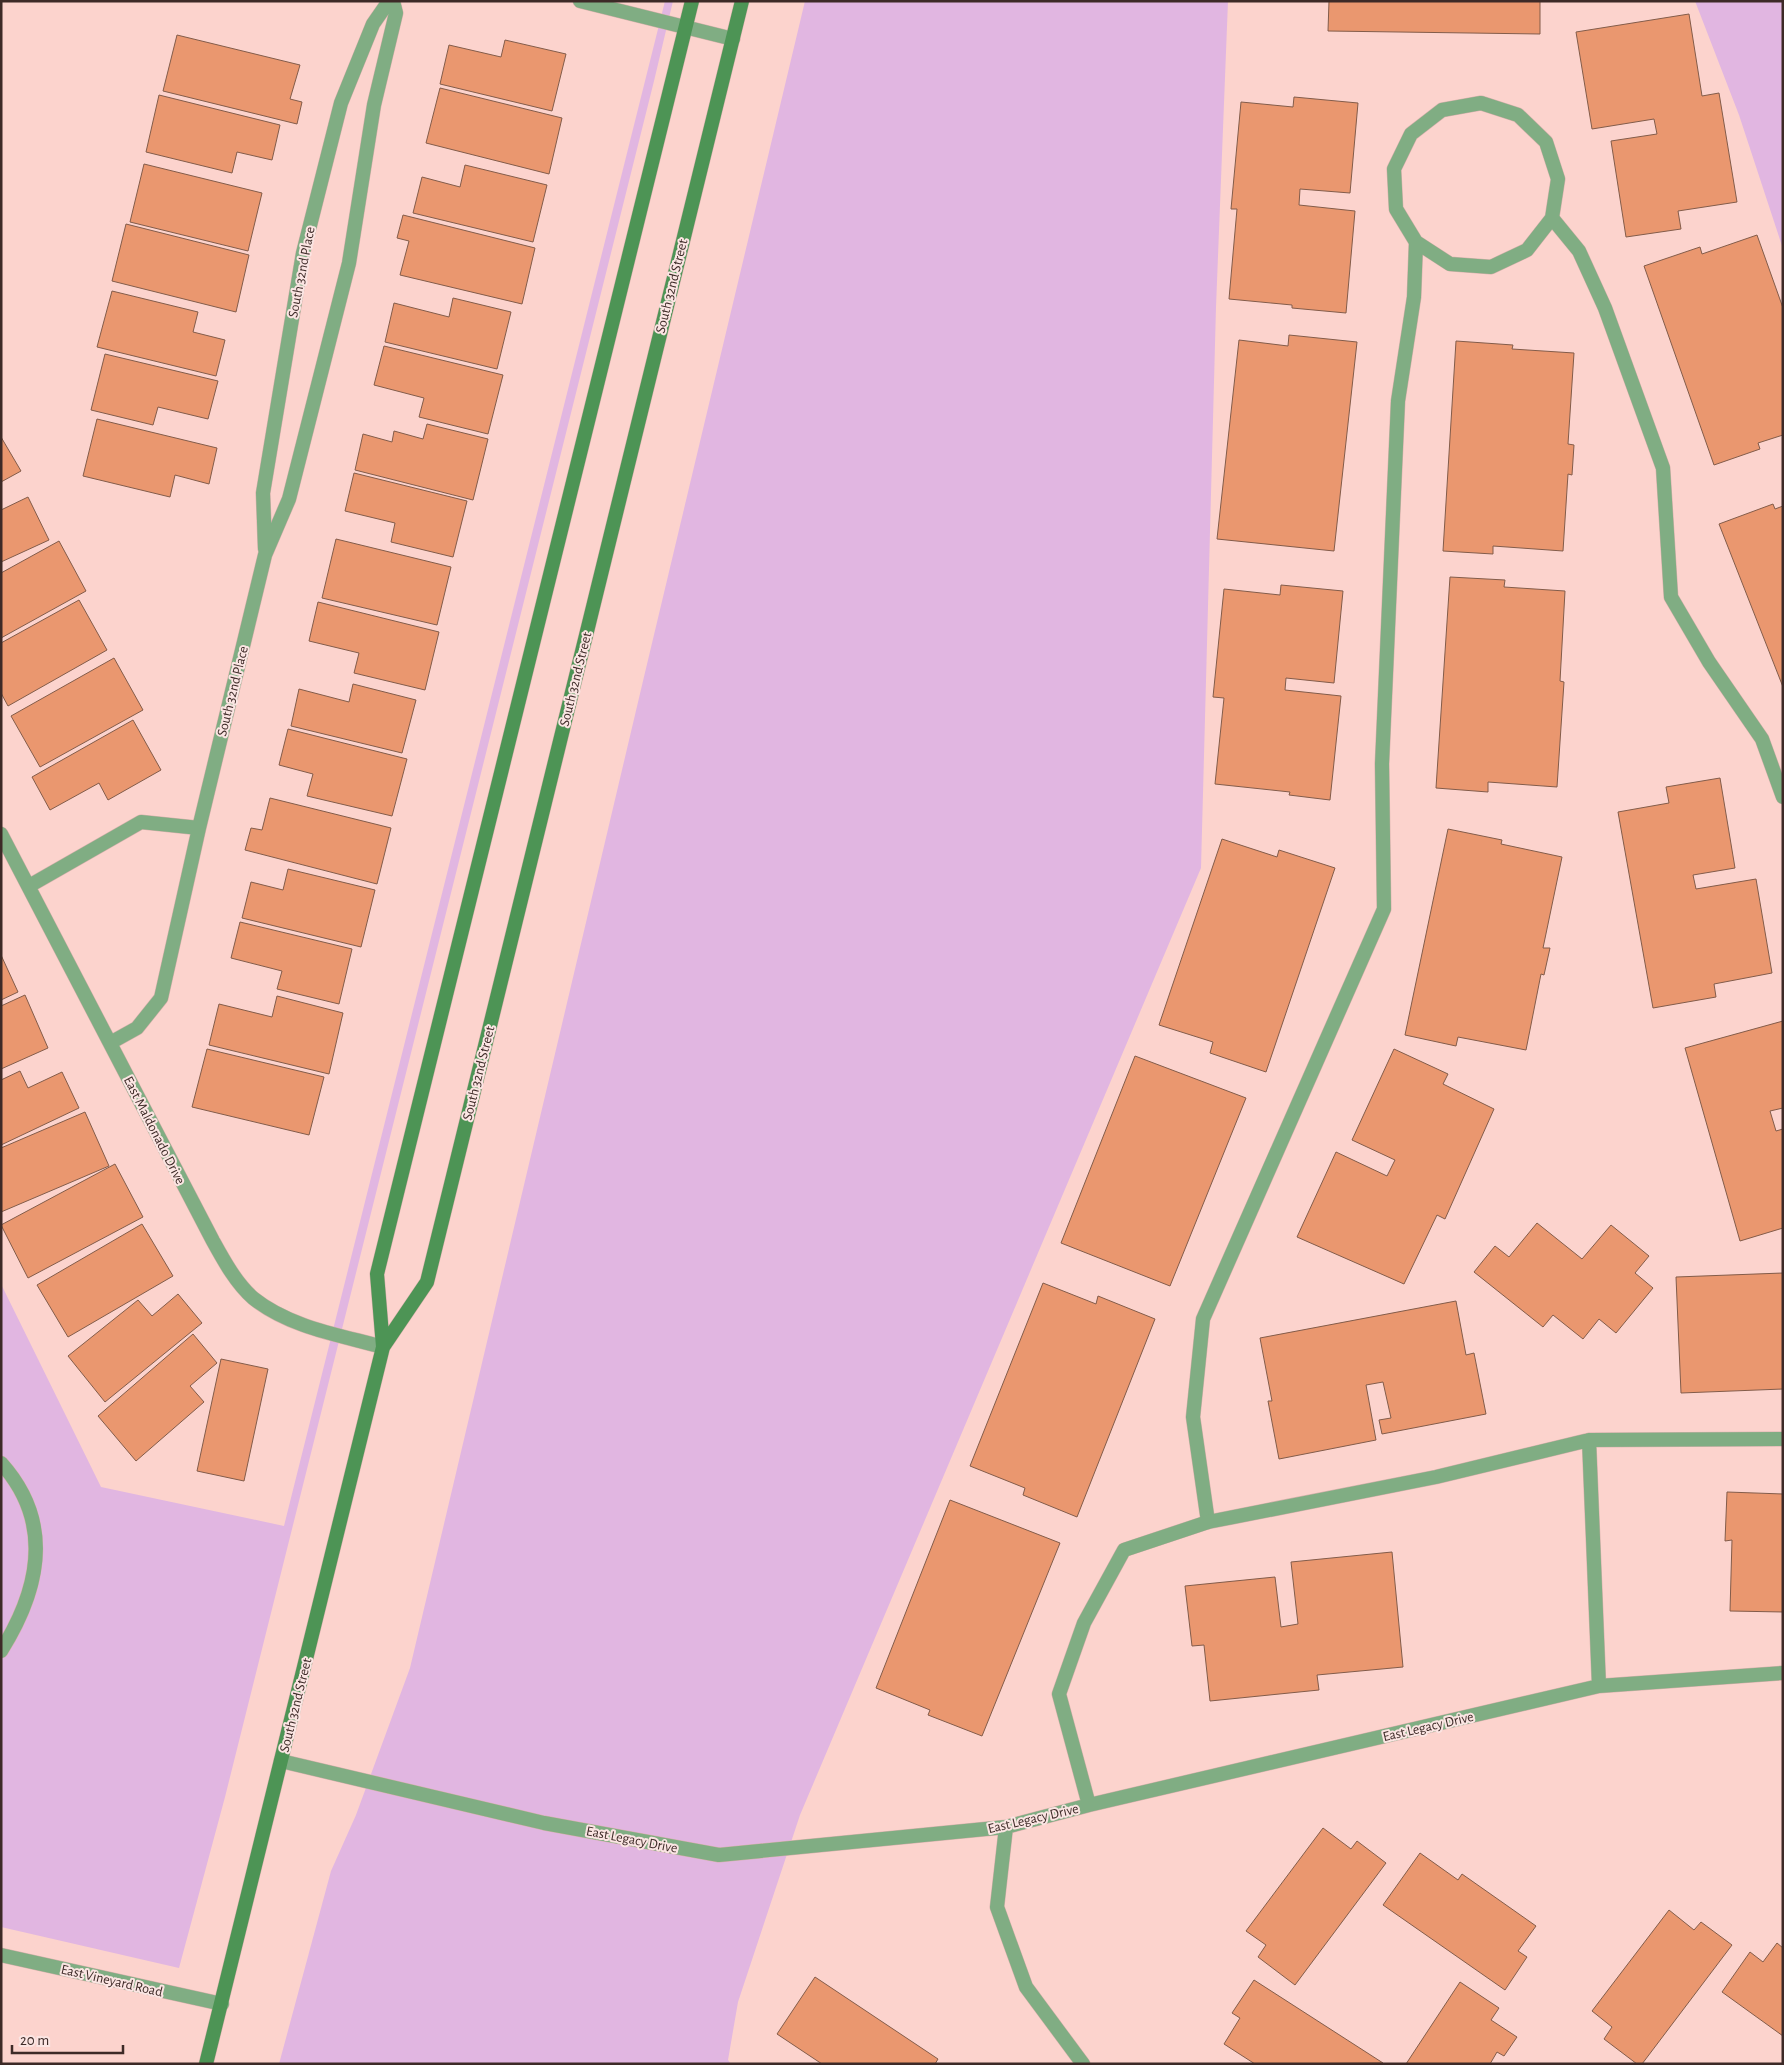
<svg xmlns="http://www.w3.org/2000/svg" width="1784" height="2065" viewBox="0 0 1784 2065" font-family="'Alegreya Sans',sans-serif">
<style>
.green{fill:#e1b6e1}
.building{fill:#ea976f;stroke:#835c4a}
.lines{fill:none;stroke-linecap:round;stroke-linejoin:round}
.service-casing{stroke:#d6b1ac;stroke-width:15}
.minor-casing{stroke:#d6b1ac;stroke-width:15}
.secondary-casing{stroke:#d6b1ac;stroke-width:15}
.service{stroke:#80ad83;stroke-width:14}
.minor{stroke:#80ad83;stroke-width:14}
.secondary{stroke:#4d9455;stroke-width:14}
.labels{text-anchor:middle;stroke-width:4;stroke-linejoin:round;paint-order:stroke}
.street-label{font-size:14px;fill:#3d2a27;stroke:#fbe5e3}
</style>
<rect width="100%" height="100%" fill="#fcd3cd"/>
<!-- green -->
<path class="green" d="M665,1H673L654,81L225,1797L179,1968L1,1927V1284L101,1487L284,1526Z
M805,1H1228L1216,307L1201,868L800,1815L738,2002L728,2060L731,2064H279L331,1871L356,1815L410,1668L643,681Z
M1695,1H1783V249L1739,115Z"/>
<!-- building -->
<path class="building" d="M1329,1H1540V34L1328,31Z
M1689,14L1702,96L1719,93L1737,202L1678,211L1681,229L1626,237L1611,141L1657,134L1654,119L1592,129L1576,32Z
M177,35L300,65L290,99L302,102L297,124L163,91Z
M505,40L566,54L552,111L440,84L449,45L501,57Z
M440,88L562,118L549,174L426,143Z
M159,95L280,125L272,160L237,152L232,173L146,152Z
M1294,97L1358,103L1350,193L1300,189L1299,205L1355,211L1346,313L1292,308V305L1229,299L1237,209H1231L1241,102L1293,107Z
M144,164L262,193L248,251L130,222Z
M465,165L547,185L533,242L413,213L422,177L460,187Z
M403,215L535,248L522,304L400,275L409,241L397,238Z
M126,224L249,255L236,312L112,281Z
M1757,235L1783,308V435L1758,443L1760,449L1714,465L1644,266L1700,247L1702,254Z
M112,291L198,312L193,332L225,340L216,376L97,347Z
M453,298L511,312L497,369L385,342L394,303L449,317Z
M1289,335L1357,342L1334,551L1217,539L1239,340L1288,346Z
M1456,341L1513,345L1512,349L1574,353L1568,444L1574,445L1572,475L1568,474L1563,551L1493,546V554L1443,551Z
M384,346L503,375L488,434L419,417L424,398L374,385Z
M105,354L218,381L208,419L158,407L153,425L91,410Z
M97,419L217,448L209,484L175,475L170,497L83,476Z
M427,424L488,439L473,500L355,470L363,434L392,442L394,431L423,439Z
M1,437L21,471L1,482Z
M354,473L467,501L453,557L391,542L395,523L345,511Z
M28,497L49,540L1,562V510Z
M1773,504L1775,509L1783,506V687L1719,524Z
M336,539L451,567L437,625L322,598Z
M59,541L86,591L1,638V573Z
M1450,577L1505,580L1504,587L1565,591L1560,681L1564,682L1557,787L1488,782V792L1436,788Z
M1281,585L1343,591L1334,683L1286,678L1285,690L1341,696L1330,800L1289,795L1290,792L1215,784L1224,698L1213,697L1224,589L1280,595Z
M79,600L107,650L8,706L1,693V643Z
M318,602L439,632L425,690L354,673L359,653L309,641Z
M114,658L143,710L40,767L11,716Z
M353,684L416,700L402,753L291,726L299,689L349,702Z
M133,720L161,770L108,800L99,783L50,810L32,777Z
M288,729L407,759L392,816L307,796L313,774L279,765Z
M1720,778L1735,868L1693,875L1696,889L1756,879L1772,973L1714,984L1716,997L1653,1008L1618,812L1669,803L1666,787Z
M270,798L391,828L377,884L245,850L251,828L262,830Z
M1448,829L1502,840L1501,844L1562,857L1543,948H1550L1544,975L1541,974L1526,1050L1458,1037L1456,1046L1405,1035Z
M1222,839L1277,857L1279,850L1335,868L1266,1072L1210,1053L1213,1042L1159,1025Z
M288,869L375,890L361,947L242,918L251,882L283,890Z
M240,922L352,949L339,1004L277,989L282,971L231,958Z
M1,955L18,992L1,1000Z
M25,995L48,1048L1,1069V1006Z
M277,996L343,1013L329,1074L209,1045L219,1004L272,1017Z
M1783,1021V1108L1770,1111L1776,1131L1783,1129V1228L1740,1241L1685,1048Z
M207,1049L324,1077L309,1135L192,1107Z
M1394,1049L1448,1074L1443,1084L1494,1109L1445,1219L1437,1215L1404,1284L1297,1237L1336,1152L1387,1176L1395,1160L1352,1140Z
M1135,1056L1246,1098L1170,1286L1061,1243Z
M20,1071L28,1088L62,1072L79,1108L1,1145V1080Z
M85,1112L109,1166L1,1212V1148Z
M115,1164L143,1217L28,1278L1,1225Z
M1537,1223L1582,1259L1611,1225L1649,1256L1635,1273L1653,1288L1616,1333L1599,1319L1583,1339L1553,1315L1543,1327L1474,1272L1495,1246L1509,1257Z
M142,1224L173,1276L68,1337L37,1285Z
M1783,1273V1389L1681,1393L1676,1277Z
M1043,1283L1096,1304L1098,1296L1155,1319L1077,1517L1023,1495L1025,1488L970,1466Z
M178,1294L202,1323L105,1402L68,1356L138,1300L152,1316Z
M1456,1301L1466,1355L1474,1353L1486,1414L1382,1434L1379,1420L1391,1418L1383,1382L1366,1385L1376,1440L1279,1459L1268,1401H1272L1260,1338Z
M193,1334L217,1363L190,1386L204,1402L136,1461L98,1416Z
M221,1359L268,1369L244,1481L197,1471Z
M1727,1492L1783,1494V1612L1730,1611L1732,1540L1725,1541Z
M950,1500L1060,1543L982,1736L928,1715L930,1710L876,1688Z
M1392,1552L1403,1667L1317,1675L1319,1690L1210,1701L1204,1645L1192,1646L1185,1586L1275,1577L1281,1627L1298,1624L1291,1562Z
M1323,1828L1351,1849L1357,1841L1386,1863L1295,1985L1258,1957L1266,1945L1246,1931Z
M1420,1853L1458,1880L1462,1874L1536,1926L1518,1951L1527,1957L1505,1990L1383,1905Z
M1669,1910L1694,1930L1701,1922L1732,1945L1642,2064H1637L1604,2039L1612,2027L1592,2011Z
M1777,1943L1783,1948V2036L1722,1992L1750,1952L1763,1962Z
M815,1977L938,2059L935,2064H822L777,2034Z
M1254,1980L1383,2063L1255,2064L1224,2044L1240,2018L1232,2013Z
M1460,1982L1499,2008L1491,2020L1517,2037L1504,2056L1497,2052L1490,2064H1406Z"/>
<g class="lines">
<defs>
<path id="service" d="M1552,218L1579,251L1605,308L1663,468L1671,597L1709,662L1762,739L1783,797
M1,1463C54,1522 40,1589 1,1651
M1208,1522L1193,1417L1203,1319L1384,909L1382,764L1398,401L1414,297L1416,242L1396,209L1394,169L1411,134L1442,110L1481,103L1518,115L1546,142L1558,179L1552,218L1527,250L1491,267L1450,264L1416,242"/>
<path id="minor" d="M580,1L733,39
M265,549L263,493L303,253L341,103L373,24L389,1
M1,834L213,1241C224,1261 236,1283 253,1298C289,1327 339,1335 383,1347
M29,886L141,822L199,828
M110,1043L137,1028L161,998L199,828L265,555L289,499L349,263L374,105L396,13L393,1
M1589,1440L1599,1686
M281,1761L544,1823L719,1855L1006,1827L1089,1805L1599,1686L1783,1673
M1089,1805L1059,1694L1084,1623L1124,1550L1208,1522L1436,1477L1589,1440L1783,1439
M1006,1827L997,1907L1026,1987L1083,2064
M1,1955L222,2004"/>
<path id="secondary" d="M383,1347L427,1282L742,1
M206,2064L383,1347L377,1274L692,1"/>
</defs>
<!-- service casing -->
<use href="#service" class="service-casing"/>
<!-- minor casing -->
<use href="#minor" class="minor-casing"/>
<!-- secondary casing -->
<use href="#secondary" class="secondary-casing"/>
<!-- service -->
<use href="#service" class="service"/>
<!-- minor -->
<use href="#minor" class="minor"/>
<!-- secondary -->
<use href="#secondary" class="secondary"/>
</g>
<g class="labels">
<!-- street labels -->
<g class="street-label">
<text transform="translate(301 272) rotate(-79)" y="5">South 32nd Place</text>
<text transform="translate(671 286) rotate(-76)" y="5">South 32nd Street</text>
<text transform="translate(575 679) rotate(-76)" y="5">South 32nd Street</text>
<text transform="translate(232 691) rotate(-76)" y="5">South 32nd Place</text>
<text transform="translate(478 1073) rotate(-76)" y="5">South 32nd Street</text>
<text transform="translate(155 1130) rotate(63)" y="5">East Maldonado Drive</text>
<text transform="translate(295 1705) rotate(-76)" y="5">South 32nd Street</text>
<text transform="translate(1428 1726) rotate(-13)" y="5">East Legacy Drive</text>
<text transform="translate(1033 1818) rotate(-13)" y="5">East Legacy Drive</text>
<text transform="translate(632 1839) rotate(11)" y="5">East Legacy Drive</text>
<text transform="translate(112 1980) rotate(13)" y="5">East Vineyard Road</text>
</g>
</g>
<!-- border -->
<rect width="1784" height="2065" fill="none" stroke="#3d2a27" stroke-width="5"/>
<!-- scale -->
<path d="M12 2045v8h111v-8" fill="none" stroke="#3d2a27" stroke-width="2.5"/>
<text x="20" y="2045" font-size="15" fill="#3d2a27" stroke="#fbe5e3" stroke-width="4" paint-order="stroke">20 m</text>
</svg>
